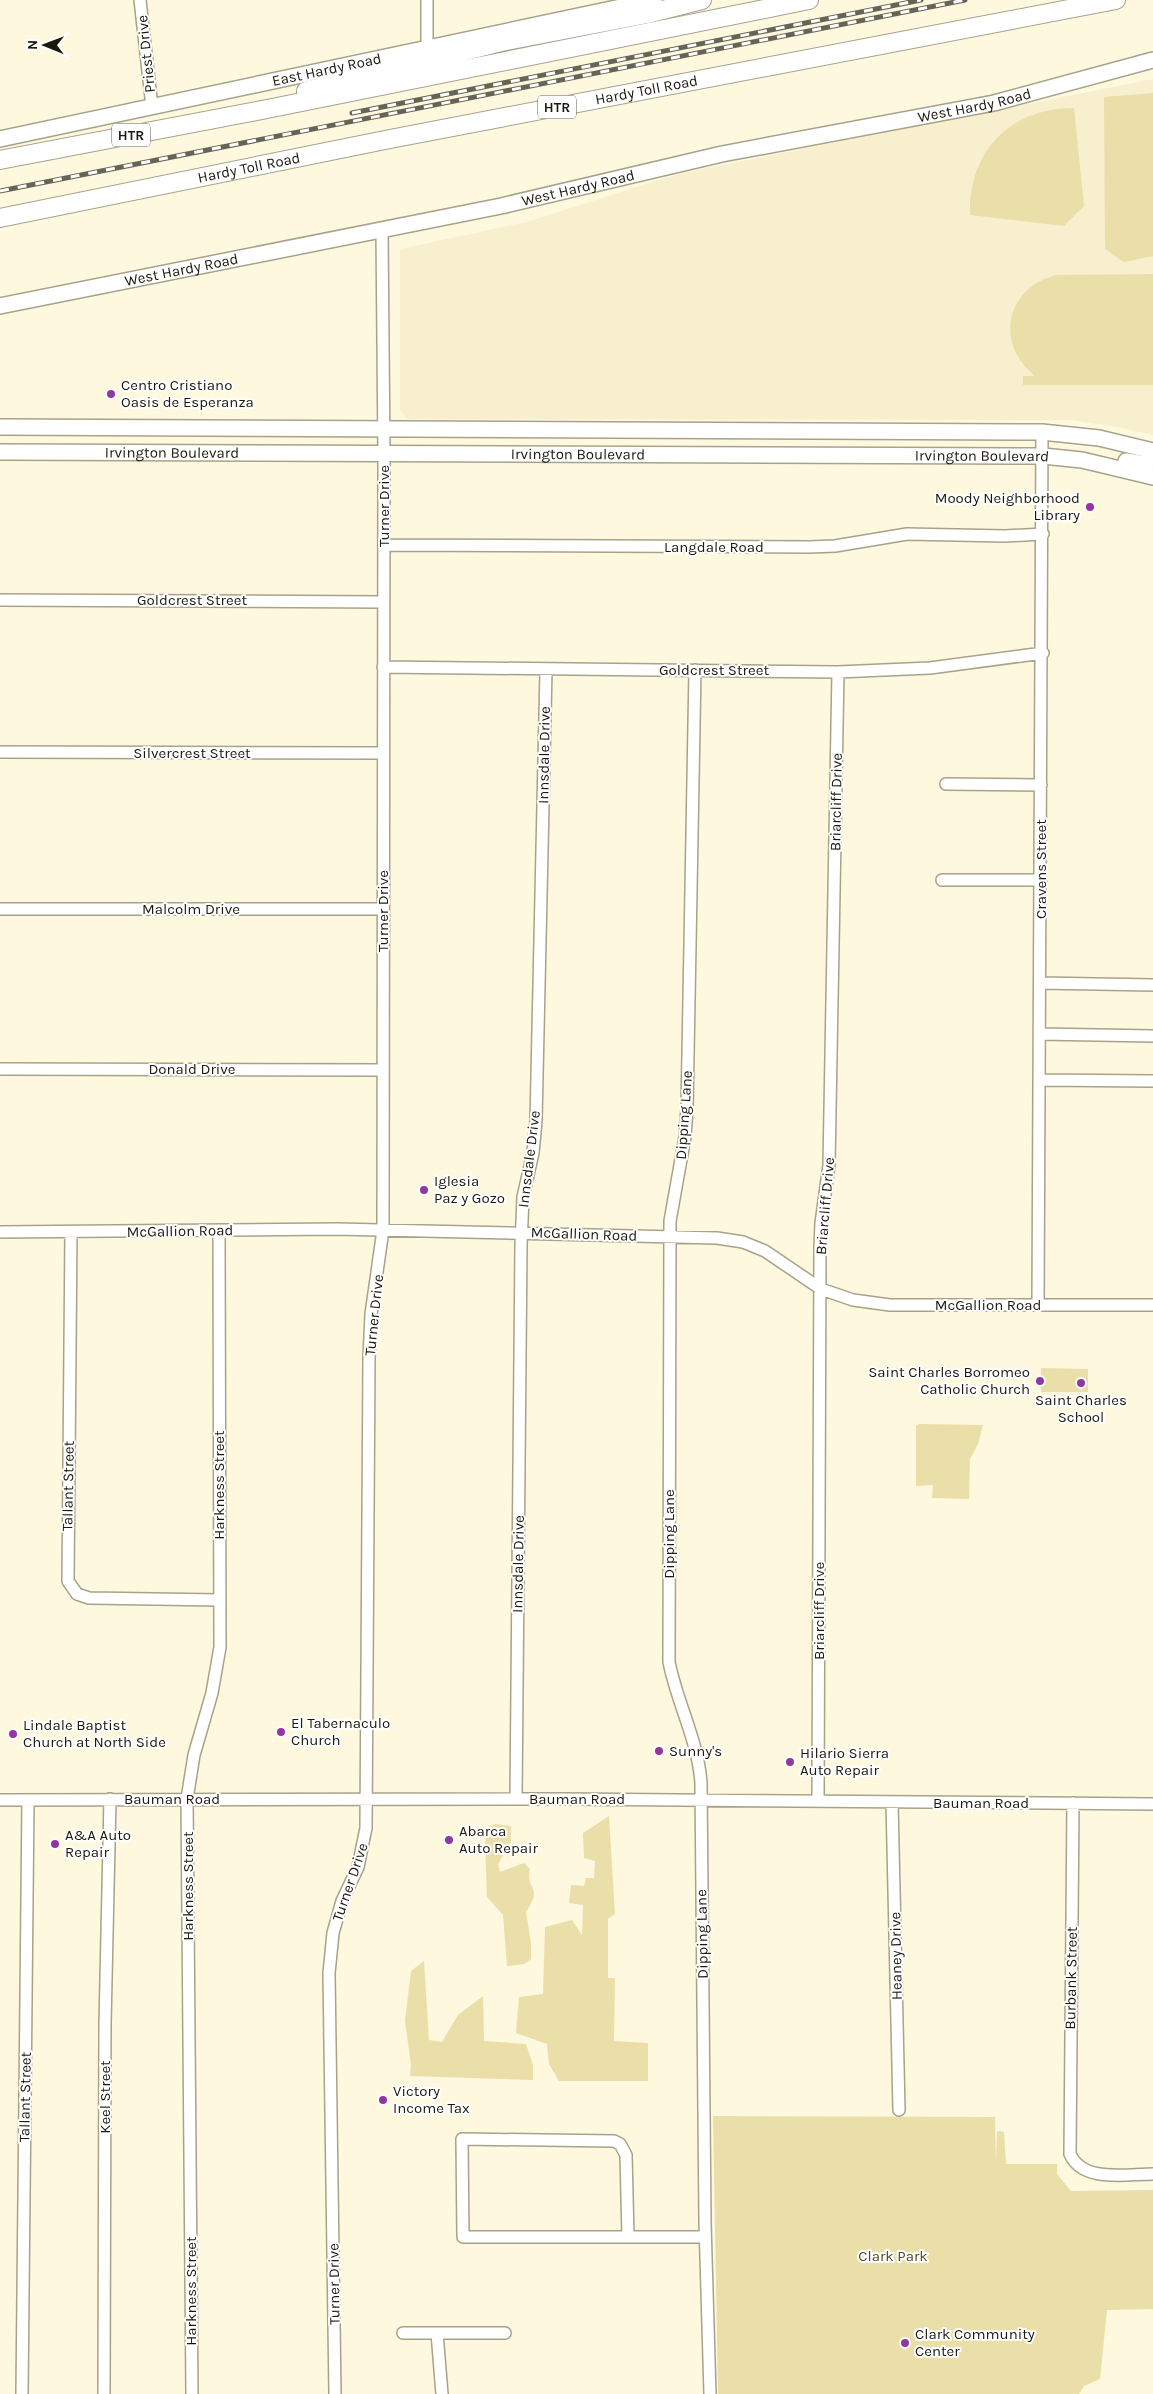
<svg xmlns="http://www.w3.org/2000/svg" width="1153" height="2394" viewBox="0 0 1153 2394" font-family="Karla,sans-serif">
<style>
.built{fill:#f7efce}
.green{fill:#eadea9}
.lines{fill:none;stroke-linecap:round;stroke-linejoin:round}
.minor-casing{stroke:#a7a28a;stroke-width:14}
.major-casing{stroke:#a7a28a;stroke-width:18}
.highway-casing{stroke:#a7a28a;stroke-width:20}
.minor{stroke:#fff;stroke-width:11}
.major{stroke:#fff;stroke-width:15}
.highway{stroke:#fff;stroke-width:18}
.rail-casing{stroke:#676455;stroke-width:5}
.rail{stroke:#fff;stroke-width:3;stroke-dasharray:9;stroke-linecap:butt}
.poi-dot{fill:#9237a2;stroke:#fff;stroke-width:2}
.labels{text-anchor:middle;stroke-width:4;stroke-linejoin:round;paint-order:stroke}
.shield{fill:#fff;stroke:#5f5d57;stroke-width:1}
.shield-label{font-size:14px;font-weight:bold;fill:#1a180f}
.street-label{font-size:15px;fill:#1a180f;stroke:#fff}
.poi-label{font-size:15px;fill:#1a180f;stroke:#fff;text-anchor:start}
.park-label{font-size:15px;fill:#52481a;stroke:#fff}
</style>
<rect width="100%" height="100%" fill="#fef8df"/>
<!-- built -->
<path class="built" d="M1153,79V435L1118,427L1070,420L407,419L400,410V249L527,222L655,181L688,172Z"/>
<!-- green -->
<path class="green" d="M1153,93V256L1124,262L1105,249L1104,97Z
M1074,108L1084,206L1064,226L970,215C968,152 1010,108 1074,108Z
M1153,274V385H1023V376H1035C994,343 1006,288 1056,275Z
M1041,1368L1088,1369V1392H1041Z
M919,1424L983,1425L978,1444L970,1459L969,1499L932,1498L933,1485L916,1486V1426Z
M609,1816L615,1914L608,1919V1978H615L614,2041L648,2043V2081H559L549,2064L547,2044L516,2033L519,1997L543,1994L545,1927L572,1920L582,1935L583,1905L569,1903L571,1885L584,1886L586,1878H594L595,1861L584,1858L583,1833Z
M495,1824L511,1826V1842L498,1864L500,1872L524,1863L530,1869C525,1892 544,1884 526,1912L531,1943V1959L524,1964L507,1966L503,1915L487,1897L485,1843L488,1828Z
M424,1961L429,2040L442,2042L458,2015L483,1996L484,2041L526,2044L533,2065V2080L410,2076L411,2065L405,2021L411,1971Z
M713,2116L995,2117L996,2164L997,2131L1004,2132L1006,2164H1057V2174L1071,2191L1153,2190V2309L1107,2310L1100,2379L1084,2386L1079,2394H718Z"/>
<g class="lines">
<defs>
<path id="minor" d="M140,0L152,107
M427,49V0
M384,545L809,547L835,546L907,534L1005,536L1043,534
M0,600L383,602
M383,667L838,672L930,668L1043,653
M695,670L687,1109L685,1137L670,1221L669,1662C677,1703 698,1740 701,1783L705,2223L710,2394
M0,752L383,753
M946,784L1041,785
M942,880H1041
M0,909H383
M1040,983L1153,985
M1040,1034L1153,1036
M0,1069L383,1070
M1039,1080L1153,1081
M0,1232L337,1229L717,1238L743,1242L765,1251L821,1289L853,1300L890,1305H1153
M71,1232L68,1581L77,1594L89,1598L219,1600
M1038,1305L1042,432
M516,1799L521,1245L523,1197L533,1153L536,1121L546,670
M0,1800L565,1799L1153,1804
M818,1801L820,1248L821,1223L829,1165L838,672
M892,1802L899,2110
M1073,1803L1070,2154C1083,2183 1125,2174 1153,2174
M628,2237L626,2155L620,2144L614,2141L462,2139L463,2237H705
M403,2333H505
M437,2333L442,2394
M22,2394L28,1800
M104,2394L105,2024L110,1799
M192,2394L187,1799L194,1755L212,1693L220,1647L219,1231
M335,2394L329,1973L333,1933L342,1901L358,1867L366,1828L369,1358L371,1314L383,1230L384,454L382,230"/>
<g id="major">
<path id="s1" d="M0,139L654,0"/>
<path id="s2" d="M0,306L501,206L722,154L994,103L1153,60"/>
<path d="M0,427L1042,432L1099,438L1153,451"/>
<path id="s3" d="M0,452L1043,456L1082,460L1153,477"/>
<path d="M1126,461L1145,464L1153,461"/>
</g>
<g id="highway">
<path d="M306,91L501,42L647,14L702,0"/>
<path d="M0,160L262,110L809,0"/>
<path id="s4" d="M0,218L390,139L1116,0"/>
</g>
</defs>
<!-- minor casing -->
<use href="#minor" class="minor-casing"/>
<!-- major casing -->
<use href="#major" class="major-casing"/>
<!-- highway casing -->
<use href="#highway" class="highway-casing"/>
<!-- minor -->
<use href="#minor" class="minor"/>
<!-- major -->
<use href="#major" class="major"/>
<!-- highway -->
<use href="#highway" class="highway"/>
<defs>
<path id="rail" d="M352,113L921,0
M0,191L965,0"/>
</defs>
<!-- rail casing -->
<use href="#rail" class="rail-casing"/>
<!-- rail -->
<use href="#rail" class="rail"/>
</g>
<!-- markers -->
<g class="poi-dot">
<circle cx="111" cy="394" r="5"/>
<circle cx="1090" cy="507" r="5"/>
<circle cx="424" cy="1190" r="5"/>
<circle cx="1040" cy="1381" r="5"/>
<circle cx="1081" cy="1383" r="5"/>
<circle cx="281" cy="1732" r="5"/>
<circle cx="13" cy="1734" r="5"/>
<circle cx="659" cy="1751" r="5"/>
<circle cx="790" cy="1762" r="5"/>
<circle cx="449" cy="1840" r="5"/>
<circle cx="55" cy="1844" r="5"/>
<circle cx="383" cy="2100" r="5"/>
<circle cx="905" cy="2343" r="5"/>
</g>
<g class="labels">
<!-- shield labels -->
<g class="shield">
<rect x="538" y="95.5" width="38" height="23" rx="4"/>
<rect x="112" y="123.5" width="38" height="23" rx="4"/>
</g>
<g class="shield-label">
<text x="557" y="112">HTR</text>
<text x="131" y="140">HTR</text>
</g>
<!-- street labels -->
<g class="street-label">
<text transform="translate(146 54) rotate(-96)" y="5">Priest Drive</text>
<text dy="5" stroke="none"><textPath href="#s1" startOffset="334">East Hardy Road</textPath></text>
<text dy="5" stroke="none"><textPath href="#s4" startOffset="659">Hardy Toll Road</textPath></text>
<text dy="5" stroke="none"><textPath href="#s2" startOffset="995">West Hardy Road</textPath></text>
<text dy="5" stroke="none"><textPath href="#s4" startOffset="254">Hardy Toll Road</textPath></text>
<text dy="5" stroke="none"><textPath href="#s2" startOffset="590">West Hardy Road</textPath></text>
<text dy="5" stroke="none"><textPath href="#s2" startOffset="185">West Hardy Road</textPath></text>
<text dy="5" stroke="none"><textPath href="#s3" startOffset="172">Irvington Boulevard</textPath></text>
<text dy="5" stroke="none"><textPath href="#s3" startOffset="578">Irvington Boulevard</textPath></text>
<text dy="5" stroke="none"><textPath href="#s3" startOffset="982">Irvington Boulevard</textPath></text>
<text transform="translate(384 506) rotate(-90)" y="5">Turner Drive</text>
<text x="714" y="552">Langdale Road</text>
<text x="192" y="605">Goldcrest Street</text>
<text x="714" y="675">Goldcrest Street</text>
<text x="192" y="758">Silvercrest Street</text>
<text transform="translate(544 755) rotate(-89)" y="5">Innsdale Drive</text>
<text transform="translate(836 802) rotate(-89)" y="5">Briarcliff Drive</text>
<text transform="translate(1041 869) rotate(-90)" y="5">Cravens Street</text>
<text x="191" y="914">Malcolm Drive</text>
<text transform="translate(383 911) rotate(-90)" y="5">Turner Drive</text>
<text x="192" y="1074">Donald Drive</text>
<text transform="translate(684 1115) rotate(-86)" y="5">Dipping Lane</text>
<text transform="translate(529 1159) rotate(-83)" y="5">Innsdale Drive</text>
<text transform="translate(825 1206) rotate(-85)" y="5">Briarcliff Drive</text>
<text transform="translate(180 1231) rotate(-1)" y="5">McGallion Road</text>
<text transform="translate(584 1234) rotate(2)" y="5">McGallion Road</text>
<text x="988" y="1310">McGallion Road</text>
<text transform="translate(374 1315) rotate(-84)" y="5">Turner Drive</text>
<text transform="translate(219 1485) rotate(-90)" y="5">Harkness Street</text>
<text transform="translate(68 1486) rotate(-89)" y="5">Tallant Street</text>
<text transform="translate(669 1534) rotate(-90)" y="5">Dipping Lane</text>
<text transform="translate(518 1564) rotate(-89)" y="5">Innsdale Drive</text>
<text transform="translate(819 1611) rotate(-90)" y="5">Briarcliff Drive</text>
<text x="172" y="1804">Bauman Road</text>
<text x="577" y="1804">Bauman Road</text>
<text x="981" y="1808">Bauman Road</text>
<text transform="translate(350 1882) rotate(-71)" y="5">Turner Drive</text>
<text transform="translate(188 1886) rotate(-90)" y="5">Harkness Street</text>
<text transform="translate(702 1934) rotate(-91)" y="5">Dipping Lane</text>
<text transform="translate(896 1956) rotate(-91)" y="5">Heaney Drive</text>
<text transform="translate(1071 1978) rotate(-89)" y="5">Burbank Street</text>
<text transform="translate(25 2097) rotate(-89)" y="5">Tallant Street</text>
<text transform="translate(105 2097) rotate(-90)" y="5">Keel Street</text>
<text transform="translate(334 2284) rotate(-91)" y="5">Turner Drive</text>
<text transform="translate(191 2291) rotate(-90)" y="5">Harkness Street</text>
</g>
<!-- poi labels -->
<g class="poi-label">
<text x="121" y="390">Centro Cristiano<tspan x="121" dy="17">Oasis de Esperanza</tspan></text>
<text x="1080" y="503" text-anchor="end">Moody Neighborhood<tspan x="1080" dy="17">Library</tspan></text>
<text x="434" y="1186">Iglesia<tspan x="434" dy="17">Paz y Gozo</tspan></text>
<text x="1030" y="1377" text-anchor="end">Saint Charles Borromeo<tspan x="1030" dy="17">Catholic Church</tspan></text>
<text x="1081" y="1405" text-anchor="middle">Saint Charles<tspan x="1081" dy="17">School</tspan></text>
<text x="291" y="1728">El Tabernaculo<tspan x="291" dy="17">Church</tspan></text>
<text x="23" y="1730">Lindale Baptist<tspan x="23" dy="17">Church at North Side</tspan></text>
<text x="669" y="1756">Sunny's</text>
<text x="800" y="1758">Hilario Sierra<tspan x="800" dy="17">Auto Repair</tspan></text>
<text x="459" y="1836">Abarca<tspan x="459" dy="17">Auto Repair</tspan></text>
<text x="65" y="1840">A&amp;A Auto<tspan x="65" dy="17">Repair</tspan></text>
<text x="393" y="2096">Victory<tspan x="393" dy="17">Income Tax</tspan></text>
<text x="915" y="2339">Clark Community<tspan x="915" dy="17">Center</tspan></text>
</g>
<!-- park labels -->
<g class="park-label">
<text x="893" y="2261">Clark Park</text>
</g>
</g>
<!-- north arrow -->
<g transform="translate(45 45) rotate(271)" stroke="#ffffff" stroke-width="4" paint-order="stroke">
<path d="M0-4L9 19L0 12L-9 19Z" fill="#1a180f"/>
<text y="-8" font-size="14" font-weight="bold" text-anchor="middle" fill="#1a180f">N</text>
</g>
</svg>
